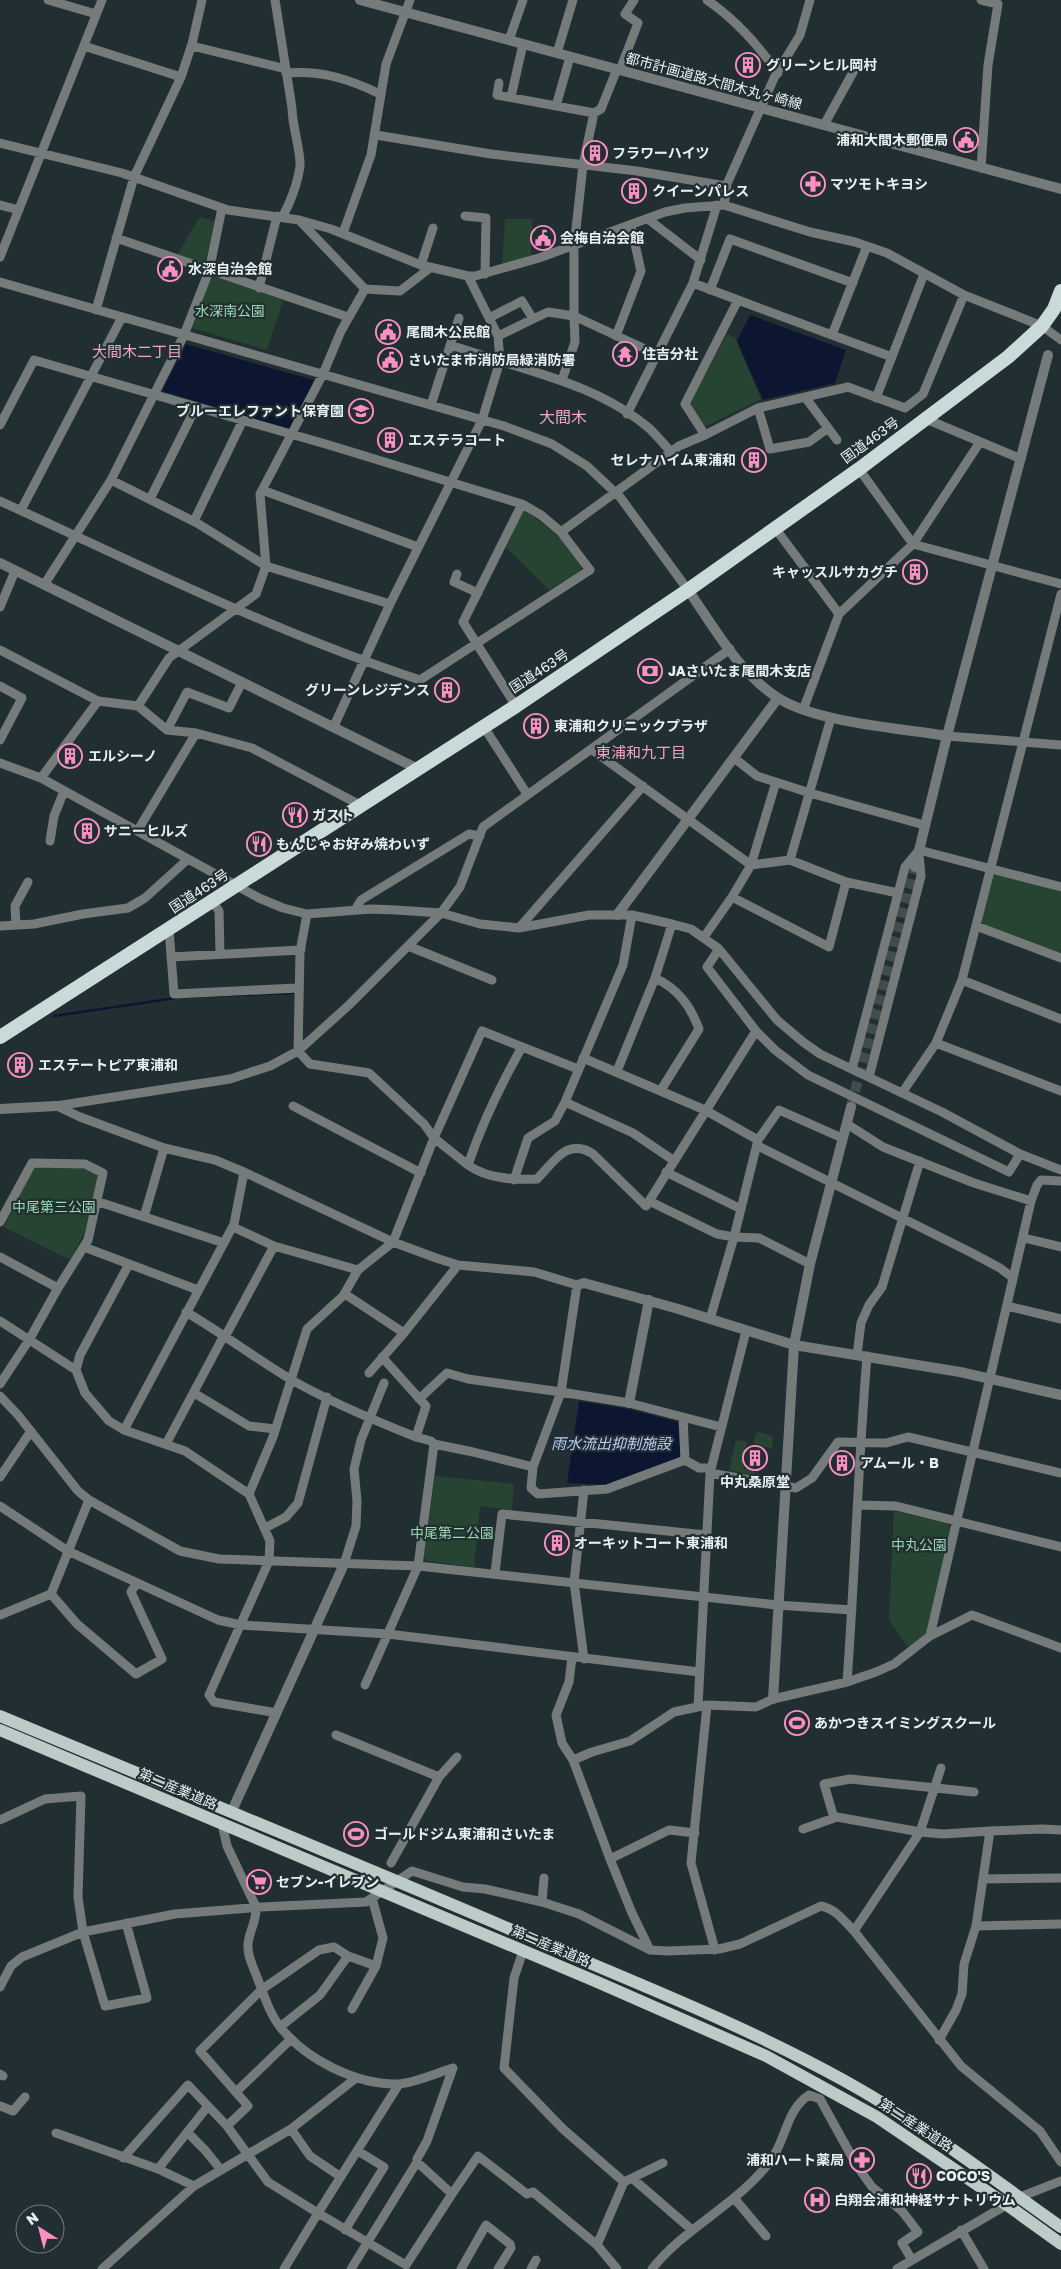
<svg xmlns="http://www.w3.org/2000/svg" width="1061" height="2269" viewBox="0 0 1061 2269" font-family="'Golos Text','Noto Sans JP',sans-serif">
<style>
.green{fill:#274432}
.water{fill:#0d1631}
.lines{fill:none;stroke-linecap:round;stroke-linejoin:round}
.stream{stroke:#0d1631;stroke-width:2.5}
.tertiary-tunnel{stroke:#404c4f;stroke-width:10;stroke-dasharray:10 5;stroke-linecap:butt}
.minor{stroke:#757b7a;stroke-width:9}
.tertiary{stroke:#757b7a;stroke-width:10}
.primary{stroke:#bccbc8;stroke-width:12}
.trunk{stroke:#cadad8;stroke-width:14}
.labels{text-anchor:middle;stroke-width:4.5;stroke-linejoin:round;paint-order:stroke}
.poi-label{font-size:14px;font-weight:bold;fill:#e8f0f2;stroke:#222f32;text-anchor:start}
.street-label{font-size:14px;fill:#e8f0f2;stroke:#222f32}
.park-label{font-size:14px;fill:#9cd9b1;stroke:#222f32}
.neighbourhood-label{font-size:15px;fill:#f0a4c7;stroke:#222f32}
.water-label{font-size:15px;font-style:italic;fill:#b9ccfa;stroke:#222f32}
.quarter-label{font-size:16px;fill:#f0a4c7;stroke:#222f32}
</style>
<rect width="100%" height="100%" fill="#222f32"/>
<!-- green -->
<path class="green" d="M200,217L214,221L206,262L203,264L177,255Z
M505,219H532L531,256L502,265Z
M213,276L283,300L267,350L192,328L210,277Z
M727,334L735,338L761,399L708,425H704L691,406L692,399Z
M526,511L563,540L582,566L581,570L549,590L506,547L522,512Z
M995,874L1061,892V952L1058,954L983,925L980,920L991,877Z
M34,1167C49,1168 89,1164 99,1176L84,1234L70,1260L4,1227Z
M757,1432L773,1436L772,1449L753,1443Z
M736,1440L747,1442L743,1468L755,1470V1476L729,1470Z
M435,1476L514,1484L512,1510L480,1506L474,1567L427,1561L424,1557Z
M894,1511L948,1524L951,1528L926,1634L908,1647L889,1620Z"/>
<!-- water -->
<path class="water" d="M750,315L846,350L835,383L763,400L737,341Z
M186,344L314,380L290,430L162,391Z
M579,1401L629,1409L678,1422L681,1457L606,1485L567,1483Z"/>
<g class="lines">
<!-- stream -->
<path class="stream" d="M181,997L292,993
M54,1016L176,998"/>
<!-- tertiary-tunnel -->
<path class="tertiary-tunnel" d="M851,1106L915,867"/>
<!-- minor -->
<path class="minor" d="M48,0L96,14
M275,0L292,108C292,126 301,151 300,166C298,182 290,204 282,217
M707,0C736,20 757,44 778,73
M509,40L523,0
M84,46L181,77
M192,46L286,69
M557,53L573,0
M620,70L638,23L625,14L634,0
M286,73C321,70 349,79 380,94
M499,83L497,95L594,113L601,109L617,69
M511,97L523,44
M556,106L570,57
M824,125L857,65
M376,135L491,154L637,171L726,186
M0,143L122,173L228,210L299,220L331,229L421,265L468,276H475L539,258L665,212L685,208L724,205L810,232L855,242L887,253L964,295L1042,326L1061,340
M981,168L988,65L998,4L981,0
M0,205L19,210
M724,205L727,184L775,76L800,35L810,0
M465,216L486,218L485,274
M648,219L701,260
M300,221L365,289L400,291L430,268
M343,233L371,155L386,64L410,0
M116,238L348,317
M0,257L102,0
M421,265L433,228
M468,276L489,318L522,301L533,319L548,312L574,316V247L583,165L594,113
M0,282L504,426L552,444L587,466L620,497L688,590
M693,283L738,300
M259,288L277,216
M710,290L730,239L853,283
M96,310L134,177L181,77L192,44L202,0
M832,335L892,357
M498,336L533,319
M616,336L641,271L631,226
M450,345L500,361L498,336L489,318
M562,380L575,342L574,316L658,355
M805,397L837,440
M876,398L924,274
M431,405L459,318
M758,408L770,449L809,442L828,428
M627,414L693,283L717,205
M926,419L1021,459
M0,425L34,360L329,445L522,504L541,515L561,532L679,446L705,435L685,404L738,300L832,335L867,246
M705,435L758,408L848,387L905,408L923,394L964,295
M859,469L913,544L1061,584
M111,480L197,523L266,566L390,604
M262,490L418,547
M150,499L196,407
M0,501C138,564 276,633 420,680L590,570L561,532
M21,510L122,317
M194,521L243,420
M775,528L839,614
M457,574L454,582L478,593
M44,585L111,480L184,335L209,271L222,208
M0,607L15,571
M0,650L98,701L138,706L167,730L196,733L252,748L362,806
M0,686L22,698L0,740
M138,706L169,658L256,594L266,566L260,494L323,374L341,331L365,289
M516,706L463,622L522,504
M803,710L839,614L913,544L980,442
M334,726L390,604L482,420L500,361C552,377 607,392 650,429C657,436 664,444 671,452
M484,727L527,794
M167,730L187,692L229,708L242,682
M947,736L1061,745
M591,749L751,865L790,860L846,882L898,893
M734,758L757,776L810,793L924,825
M0,763L41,778L259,898L283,908L307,914L371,909L396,910L441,913L480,924L519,928L589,915H632L672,924L691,929L719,949L777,1020L803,1042L820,1054L942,1112L1020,1154L1061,1170
M41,778L98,701
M138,830L196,733
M50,841L54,816L64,791
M919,850L1061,887
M790,860L831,718
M732,897L829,947L846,882
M212,901L219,911L220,954
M355,910L361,900L469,834L480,836
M307,914L300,952L298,1051L310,1064L369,1073L424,1124L434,1138L468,1165C482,1123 500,1086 522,1047
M16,925L15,906L28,882
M0,926L34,924L83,914L128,908L145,898L188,859
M976,926L1061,958
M519,928L643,786
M169,929L174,994L298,988
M704,937L732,897L751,865L776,782
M408,946L492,980
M719,949L707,967L756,1031L775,1050L808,1075L1009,1172L1020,1154
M171,957L301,950
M655,978C678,989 690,1005 699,1029L661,1090
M962,980L1061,1019
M936,1043L1061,1091
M583,1058L705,1110L758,1140
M852,1069L905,867L919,850
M617,1071L655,978L672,924
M869,1077L921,876L919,855
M902,1093L936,1043L962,980L1061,594
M565,1102L633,1133L673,1160
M56,1106L230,1079L270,1066L298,1051L349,1005L441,913L460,887L483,827L730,649
M57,1106L80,1117L164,1148L215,1160L244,1172L393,1242L436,1258L458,1265L534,1272L577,1285L561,1392L468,1379L447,1373L419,1399
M293,1106L421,1173
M847,1124L883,1147L974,1183L1031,1201
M758,1146L972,1253L1000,1268L1013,1278
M468,1165C487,1179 514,1180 537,1179C554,1162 567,1137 593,1154L646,1206L756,1031
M666,1172L741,1209
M514,1180L528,1138L555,1121L565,1102L623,965L632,915
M96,1201L224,1243
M649,1201L717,1234L734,1237L759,1238L810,1264
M144,1217L164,1148
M0,1222L32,1163L85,1164L103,1173L88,1240L58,1288L29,1340L0,1384
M233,1227L274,1246L358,1270
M1024,1238L1061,1247
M84,1247L198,1290
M0,1257L58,1288
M129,1264L80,1355L76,1370L85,1393L109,1421L124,1430L185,1451L249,1494
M345,1294L404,1333
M1007,1306L1061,1319
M186,1312C222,1333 255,1358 290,1379C330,1402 373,1420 416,1437
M710,1319L734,1237L758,1140L779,1110L842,1138
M0,1321L76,1370
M857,1355L861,1323L869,1305L882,1287L920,1161
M369,1373L404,1333L458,1265
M194,1393L249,1426L275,1429
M0,1396L18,1415L78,1491L89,1500L180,1551L219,1559L418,1566L777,1605L852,1610
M683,1417L685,1460L699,1468H711
M124,1430L234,1224L244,1172
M166,1444L221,1341L226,1335L274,1246
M434,1444L473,1452L533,1467
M685,1460L607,1489L538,1494L531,1488L533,1467L561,1392L629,1403L721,1427
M710,1473L796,1488L812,1478L838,1442L886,1443L908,1437L1061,1473
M0,1477L31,1431
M859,1505L896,1506L1061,1547
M0,1506L68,1551L218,1620L241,1625L388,1634L699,1672
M265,1528L286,1517L298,1503L327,1397
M344,1564L356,1526L357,1501L354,1469L361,1440L384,1383
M495,1573L502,1514L706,1535
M51,1594L77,1624L136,1674L162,1659L131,1592L136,1584
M0,1615L51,1594L89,1500
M930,1636L1031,1201L1037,1185L1041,1180L1061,1181
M572,1657L569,1682L556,1715L562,1743L573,1760L610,1859L632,1913L650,1950
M584,1659L574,1582L584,1490
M847,1682C855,1573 858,1465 867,1356
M365,1685L418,1566L434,1444L431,1441L416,1437L426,1406L382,1357
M707,1705L691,1863L715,1950
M698,1707L710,1473L746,1331
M277,1713L214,1702L209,1695L269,1561L270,1541L249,1494L273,1437L307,1329L343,1296L358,1270L393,1242L434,1138L482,1031L578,1069
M336,1735L439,1777
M573,1760L592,1752L630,1741L674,1712L707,1705L756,1707L773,1699L847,1682L876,1672L894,1664L930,1636L972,1615L1061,1648
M834,1818L824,1784L850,1779L974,1792
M0,1820L45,1799L81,1796L78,1897L83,1932L105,2006L147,1998L126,1923
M222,1824L227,1846L256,1907C257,1921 249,1931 248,1944C247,1955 253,1967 257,1977C263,1993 270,2015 281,2028C307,2060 357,2085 398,2084C412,2084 439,2072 453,2068
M803,1829L837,1817L920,1832L943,1834L990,1831
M610,1859L669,1830L695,1833
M391,1863L439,1777L457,1757
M983,1879L1061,1878
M542,1902L579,1914L650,1950L668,1951L719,1949L740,1944L821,1906C836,1909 844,1921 854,1931L961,2066L1040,2131L1061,2162
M976,1926L1061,1924
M854,1931L920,1832L941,1768
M523,1951L514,1978L504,2068L563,2129L624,2182
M0,1987L11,1966L22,1957L83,1932L175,1914L261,1907L366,1902L412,1871L463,1887L485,1889L542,1902L544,1878
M352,2009L376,1966L383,1938L372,1898
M280,2027L320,1995L348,1956
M939,2040L956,2010L962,1994L964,1964L976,1926L990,1831L1042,1829L1061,1830
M453,2068L427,2141L417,2159V2162L452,2194L478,2156L527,2194L533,2192L597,2245L617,2269
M0,2074L3,2076
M236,2092L291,2039
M0,2106L13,2111L25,2097
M227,2126L248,2106L200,2051L261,1990L319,1950L334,1947L348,1956L376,1966
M291,2129L310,2156L341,2177
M56,2133L158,2169L194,2186
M188,2133L205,2150L221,2170
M123,2158L188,2085L227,2126L268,2182L318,2213L399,2084
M158,2169L208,2106
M632,2178L692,2230
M734,2198L766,2236
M345,2230L384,2167L358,2151
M961,2230L984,2269
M597,2245L624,2182L663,2163
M102,2269L194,2186L291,2129L356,2078
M284,2269L318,2213L406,2265L452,2194
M351,2269L417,2162
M461,2269L486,2225L510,2244L511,2248L498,2269
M531,2269L536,2260
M652,2269C685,2227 739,2204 771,2160C786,2140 786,2110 809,2095L820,2099L857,2166L872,2187L902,2211L918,2232L902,2243L912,2260
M897,2269L1020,2197L1061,2181"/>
<!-- tertiary -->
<path class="tertiary" d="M360,0L1061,189
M0,563L418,769
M688,590C714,627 739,673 778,698C818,723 899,728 947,736
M915,867L947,736L1048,355
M617,915L778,698
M0,1109L56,1106
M577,1285L584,1283L675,1308L794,1345L960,1372L1061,1395
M629,1403L649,1300
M773,1699L794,1345L810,1264L851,1107
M231,1813L344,1564"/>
<!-- primary -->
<path class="primary" d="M0,1716C175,1789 351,1861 526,1936C633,1982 742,2024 845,2081C921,2123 990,2177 1061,2227
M0,1730L595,1981L766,2056L877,2117L1007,2205L1061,2244"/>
<!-- trunk -->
<path class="trunk" d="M0,1037L516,706L688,590L859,469L1008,357L1042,326L1054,309L1061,291"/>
</g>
<!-- icons -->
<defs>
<symbol id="building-ring" viewBox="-11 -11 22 22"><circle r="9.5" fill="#222f32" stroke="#fc8fc3" stroke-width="1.5"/><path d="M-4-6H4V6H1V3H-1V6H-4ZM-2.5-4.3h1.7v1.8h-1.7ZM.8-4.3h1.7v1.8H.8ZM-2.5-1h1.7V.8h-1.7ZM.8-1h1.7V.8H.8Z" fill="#fc8fc3"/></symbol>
<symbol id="civic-ring" viewBox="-11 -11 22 22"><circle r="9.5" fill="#222f32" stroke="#fc8fc3" stroke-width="1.5"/><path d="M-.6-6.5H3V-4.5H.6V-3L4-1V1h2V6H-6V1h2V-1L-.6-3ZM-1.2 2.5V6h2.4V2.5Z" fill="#fc8fc3"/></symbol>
<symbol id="pharmacy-ring" viewBox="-11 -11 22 22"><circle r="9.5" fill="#222f32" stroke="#fc8fc3" stroke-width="1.5"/><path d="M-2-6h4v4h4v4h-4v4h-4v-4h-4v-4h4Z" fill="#fc8fc3"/></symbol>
<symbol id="temple-ring" viewBox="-11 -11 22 22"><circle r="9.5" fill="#222f32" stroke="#fc8fc3" stroke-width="1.5"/><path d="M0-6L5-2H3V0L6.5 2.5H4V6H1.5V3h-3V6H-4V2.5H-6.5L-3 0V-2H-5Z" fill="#fc8fc3"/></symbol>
<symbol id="school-ring" viewBox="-11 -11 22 22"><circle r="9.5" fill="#222f32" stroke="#fc8fc3" stroke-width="1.5"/><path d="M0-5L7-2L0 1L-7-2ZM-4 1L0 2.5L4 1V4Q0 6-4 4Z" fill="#fc8fc3"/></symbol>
<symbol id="bank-ring" viewBox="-11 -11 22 22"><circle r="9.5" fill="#222f32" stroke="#fc8fc3" stroke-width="1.5"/><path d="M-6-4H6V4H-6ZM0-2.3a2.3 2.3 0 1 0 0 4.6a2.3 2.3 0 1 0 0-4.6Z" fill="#fc8fc3"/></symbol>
<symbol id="restaurant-ring" viewBox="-11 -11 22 22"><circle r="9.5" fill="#222f32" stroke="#fc8fc3" stroke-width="1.5"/><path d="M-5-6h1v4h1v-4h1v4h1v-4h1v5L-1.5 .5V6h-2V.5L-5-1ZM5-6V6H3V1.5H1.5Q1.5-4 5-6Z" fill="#fc8fc3"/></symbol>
<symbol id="stadium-ring" viewBox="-11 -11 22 22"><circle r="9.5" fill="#222f32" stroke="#fc8fc3" stroke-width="1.5"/><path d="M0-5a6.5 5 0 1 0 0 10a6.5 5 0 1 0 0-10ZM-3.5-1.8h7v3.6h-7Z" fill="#fc8fc3"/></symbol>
<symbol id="supermarket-ring" viewBox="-11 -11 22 22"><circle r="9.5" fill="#222f32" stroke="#fc8fc3" stroke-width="1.5"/><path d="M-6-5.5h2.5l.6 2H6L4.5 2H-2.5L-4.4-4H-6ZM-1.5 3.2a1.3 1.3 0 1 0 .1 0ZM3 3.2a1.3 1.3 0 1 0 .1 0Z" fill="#fc8fc3"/></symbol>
<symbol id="hospital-ring" viewBox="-11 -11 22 22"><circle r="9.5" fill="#222f32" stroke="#fc8fc3" stroke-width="1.5"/><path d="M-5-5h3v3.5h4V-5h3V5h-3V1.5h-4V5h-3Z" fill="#fc8fc3"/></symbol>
</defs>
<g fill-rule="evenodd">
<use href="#building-ring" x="734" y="51" width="28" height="28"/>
<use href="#civic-ring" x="952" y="126" width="28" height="28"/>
<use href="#building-ring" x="581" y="139" width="28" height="28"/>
<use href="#pharmacy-ring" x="799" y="170" width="28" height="28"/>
<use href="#building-ring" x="620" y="177" width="28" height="28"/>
<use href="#civic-ring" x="529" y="224" width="28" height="28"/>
<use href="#civic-ring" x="156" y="255" width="28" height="28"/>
<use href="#civic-ring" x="374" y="318" width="28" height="28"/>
<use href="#temple-ring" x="611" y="340" width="28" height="28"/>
<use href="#civic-ring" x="376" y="346" width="28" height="28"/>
<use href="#school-ring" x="347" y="397" width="28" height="28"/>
<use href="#building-ring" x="376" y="426" width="28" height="28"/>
<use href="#building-ring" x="740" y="446" width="28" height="28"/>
<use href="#building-ring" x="901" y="558" width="28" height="28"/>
<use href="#bank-ring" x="636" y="657" width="28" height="28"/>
<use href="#building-ring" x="433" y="676" width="28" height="28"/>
<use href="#building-ring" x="522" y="712" width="28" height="28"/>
<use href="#building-ring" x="56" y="742" width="28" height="28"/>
<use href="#restaurant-ring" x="281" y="801" width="28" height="28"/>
<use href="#building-ring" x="73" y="817" width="28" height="28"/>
<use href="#restaurant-ring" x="245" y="830" width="28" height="28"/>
<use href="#building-ring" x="6" y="1051" width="28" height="28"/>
<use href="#building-ring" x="741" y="1444" width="28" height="28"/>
<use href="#building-ring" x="828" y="1449" width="28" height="28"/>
<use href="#building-ring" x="543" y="1529" width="28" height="28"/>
<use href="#stadium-ring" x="783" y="1709" width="28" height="28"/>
<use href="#stadium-ring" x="342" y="1820" width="28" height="28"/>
<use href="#supermarket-ring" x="245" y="1868" width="28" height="28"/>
<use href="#pharmacy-ring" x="848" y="2146" width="28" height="28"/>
<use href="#restaurant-ring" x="905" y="2162" width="28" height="28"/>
<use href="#hospital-ring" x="803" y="2186" width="28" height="28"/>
</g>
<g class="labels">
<!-- poi labels -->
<g class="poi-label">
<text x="766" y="70">グリーンヒル岡村</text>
<text x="948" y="145" text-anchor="end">浦和大間木郵便局</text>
<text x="612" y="158">フラワーハイツ</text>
<text x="830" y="189">マツモトキヨシ</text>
<text x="652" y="196">クイーンパレス</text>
<text x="560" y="243">会梅自治会館</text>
<text x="188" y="274">水深自治会館</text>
<text x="406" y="337">尾間木公民館</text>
<text x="642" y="359">住吉分社</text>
<text x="408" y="365">さいたま市消防局緑消防署</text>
<text x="344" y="416" text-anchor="end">ブルーエレファント保育園</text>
<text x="408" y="445">エステラコート</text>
<text x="736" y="465" text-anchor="end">セレナハイム東浦和</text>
<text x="898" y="577" text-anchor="end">キャッスルサカグチ</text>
<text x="668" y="676">JAさいたま尾間木支店</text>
<text x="430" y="695" text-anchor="end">グリーンレジデンス</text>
<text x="554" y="731">東浦和クリニックプラザ</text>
<text x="88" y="761">エルシーノ</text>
<text x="312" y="820">ガスト</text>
<text x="104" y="836">サニーヒルズ</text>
<text x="276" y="849">もんじゃお好み焼わいず</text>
<text x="38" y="1070">エステートピア東浦和</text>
<text x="860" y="1468">アムール・B</text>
<text x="755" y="1487" text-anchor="middle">中丸桑原堂</text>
<text x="574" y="1548">オーキットコート東浦和</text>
<text x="814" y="1728">あかつきスイミングスクール</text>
<text x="374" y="1839">ゴールドジム東浦和さいたま</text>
<text x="276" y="1887">セブン-イレブン</text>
<text x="844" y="2165" text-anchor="end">浦和ハート薬局</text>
<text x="936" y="2181">COCO'S</text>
<text x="834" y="2205">白翔会浦和神経サナトリウム</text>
</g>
<!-- street labels -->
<g class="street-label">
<text transform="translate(714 81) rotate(15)" y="5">都市計画道路大間木丸ヶ崎線</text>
<text transform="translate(870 440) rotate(-36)" y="5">国道463号</text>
<text transform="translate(539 671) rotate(-33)" y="5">国道463号</text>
<text transform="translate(199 891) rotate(-33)" y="5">国道463号</text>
<text transform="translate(178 1789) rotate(23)" y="5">第二産業道路</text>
<text transform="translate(551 1946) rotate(23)" y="5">第二産業道路</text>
<text transform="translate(916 2125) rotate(33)" y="5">第二産業道路</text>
</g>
<!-- park labels -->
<g class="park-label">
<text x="230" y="316">水深南公園</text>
<text x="54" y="1212">中尾第三公園</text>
<text x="452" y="1538">中尾第二公園</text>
<text x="919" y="1550">中丸公園</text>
</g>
<!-- neighbourhood labels -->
<g class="neighbourhood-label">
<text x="137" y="357">大間木二丁目</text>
<text x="641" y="758">東浦和九丁目</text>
</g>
<!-- water labels -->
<g class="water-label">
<text x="611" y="1449">雨水流出抑制施設</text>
</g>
<!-- quarter labels -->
<g class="quarter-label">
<text x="563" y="423">大間木</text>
</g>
</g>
<!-- north arrow -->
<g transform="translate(40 2229) rotate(324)"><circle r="24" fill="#222f32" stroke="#717c7f"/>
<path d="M0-4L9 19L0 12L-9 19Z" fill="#fc8fc3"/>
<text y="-8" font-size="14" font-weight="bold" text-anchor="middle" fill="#e8f0f2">N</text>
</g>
</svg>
